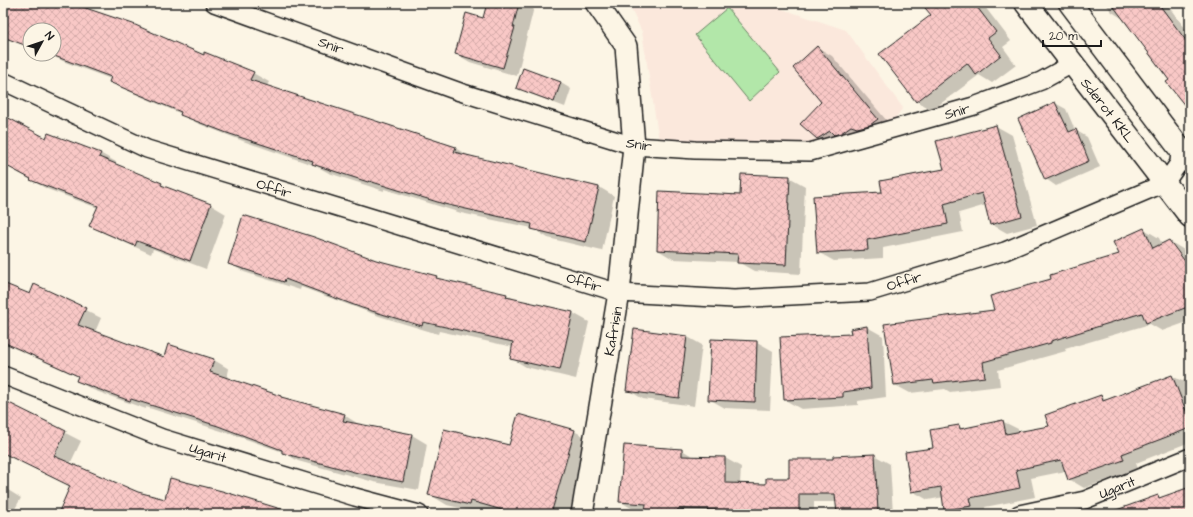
<svg xmlns="http://www.w3.org/2000/svg" width="1193" height="517" viewBox="0 0 1193 517" font-family="'Architects Daughter',sans-serif">
<style>
.built{fill:#fbe8dc}
.garden{fill:#b2e7a9;stroke:#678262}
.shadow{fill:#0003}
.building{fill:url(#building-cross-hatch);stroke:#1c1c1c}
.lines{fill:none;stroke-linecap:round;stroke-linejoin:round}
.minor-casing{stroke:#1c1c1c;stroke-width:20}
.tertiary-casing{stroke:#1c1c1c;stroke-width:24}
.secondary-casing{stroke:#1c1c1c;stroke-width:25}
.minor{stroke:#fcf5e5;stroke-width:17}
.tertiary{stroke:#fcf5e5;stroke-width:21}
.secondary{stroke:#fcf5e5;stroke-width:22}
.labels{text-anchor:middle;stroke-width:3;stroke-linejoin:round;paint-order:stroke}
.street-label{font-size:14px;fill:#1c1c1c;stroke:#fcf5e5}
</style>
<defs>
<pattern id="building-cross-hatch" width="8" height="8" patternUnits="userSpaceOnUse"><rect width="8" height="8" fill="#f9c8c6"/><path d="M0 0l8 8M0 8l8-8" fill="none" stroke="#d5abaa"/></pattern>
</defs>
<rect width="100%" height="100%" fill="#fcf5e5"/>
<filter id="ink" filterUnits="userSpaceOnUse"><feTurbulence type="fractalNoise" baseFrequency=".025" numOctaves="2"/><feDisplacementMap in="SourceGraphic" scale="8" xChannelSelector="R" yChannelSelector="G"/><feConvolveMatrix kernelMatrix="1 2 1 2 8 2 1 2 1" color-interpolation-filters="sRGB"/></filter>
<g filter="url(#ink)">
<!-- built -->
<path class="built" d="M628,3H780L782,9L846,30L903,108L886,130L812,151L660,147L642,32Z"/>
<!-- garden -->
<path class="garden" d="M727,8L780,72L749,101L695,35Z"/>
<!-- shadow -->
<path class="shadow" d="M3,3H69L204,56L253,73L269,82L267,86L455,148L471,157L599,187L614,196L602,251L548,238L532,228L461,213L384,189V191L329,173L316,166L243,141L197,123L182,114L126,90L110,81L111,79L65,62L49,54H54V30H30V46L3,35Z
M488,3H535L517,76L470,62L456,54L484,19Z
M923,3H982L1011,41L1003,47L1016,65L992,83L979,75L932,110L917,101L932,15Z
M1105,3H1166L1190,35V110L1125,20L1112,12Z
M817,47L832,56L893,128L833,148L817,139L822,102Z
M561,83L571,89L565,107L528,93L517,87Z
M1055,103L1066,109L1075,130L1087,137L1100,167L1056,186L1046,179Z
M3,115L47,139L100,153L116,162L115,165L173,191L211,205L226,214L206,269L153,249L151,254L106,234L90,225L98,208L47,189L3,164Z
M996,126L1012,135L1037,225L1007,233L991,224L986,205L959,213L963,232L883,248V258L834,261L818,252L884,193L945,170Z
M789,177L805,186L801,274L754,271L738,262L673,259L658,250L741,196Z
M1144,229L1159,238L1162,244L1169,241L1184,250L1190,257V321L1162,331L1150,324L1065,349L1066,351L998,370L1000,386L950,392L945,389L910,393L895,385L996,311L1052,279L1120,255Z
M376,261L436,277L442,281L507,295L515,299L573,313L589,322L576,379L526,367L511,358L513,347L439,331L438,334L379,316L301,287L300,290L244,272L229,263Z
M3,284L30,295L35,285L101,318L95,332L165,358L169,346L214,360L229,369L227,378L287,400L344,415L360,425L412,435L427,444L419,490L374,482L298,461L283,452L234,435L146,407V409L93,390L77,381L79,377L3,343Z
M867,327L883,336L886,397L858,401V405L801,409L785,400L852,335Z
M686,336L702,345L694,406L643,399L628,390Z
M757,342L773,351L770,410L725,408L709,399Z
M1172,376L1182,381L1190,378V442L1136,463L1138,469L1084,488L1069,479L1066,471L1031,478L1035,497L985,507L986,514H953L945,510L944,497L928,500L912,491L934,449L959,426L963,429L1002,421L1018,429V433L1050,426L1101,397L1107,400Z
M3,401L81,441L70,464L138,493L166,500L275,514H59L70,486L3,453Z
M574,431L593,441L572,514H501L490,511L489,514H485L447,505L429,494L510,446Z
M682,450L694,457L725,458L741,467L740,484L767,485L790,479L834,460L874,455L890,464L893,514H838L837,502H814V514H646L647,511H636L621,502Z
M3,487L21,498L12,514H3Z"/>
<!-- building -->
<path class="building" d="M3,3H71L133,24L204,55V52L254,72L250,80L456,147L454,152L599,187L586,242L531,229L532,224L444,204L369,181L368,182L312,164L313,161L227,133L180,115L181,112L109,82L111,77L49,54H54V30H30V47L3,37Z
M487,3H519L513,27H515L503,68L455,54L466,13L483,18Z
M921,3H974L996,32L988,38L1001,55L976,75L967,63L916,102L879,54L931,15Z
M1111,3H1158L1190,46V112L1166,82L1169,80Z
M817,46L878,119L870,125L857,128L851,126L841,133L834,135L830,131L817,139L800,124L821,102L793,68Z
M523,68L561,82L554,102L516,88Z
M1055,102L1069,132L1076,129L1089,161L1045,180L1018,119Z
M3,115L46,138L48,133L101,153L99,157L162,183L161,185L211,204L190,261L137,241L135,246L89,226L98,206L30,180L31,179L3,164Z
M996,125L1022,216L990,225L982,193L944,204L948,224L867,240L868,250L817,253L813,196L882,192L880,181L944,169L936,141Z
M741,174L790,176L786,265L737,263L738,254L657,250L659,191L740,195Z
M243,215L314,237L376,260L437,276L436,278L507,294L506,297L573,312L560,370L510,359L513,342L423,322L422,326L362,308L285,279L284,282L228,264Z
M1144,228L1153,248L1169,240L1190,268V306L1146,323L1142,313L1051,341V343L983,362L985,377L934,383L933,380L894,385L884,324L994,310L990,296L1051,279L1050,275L1119,254L1113,242Z
M3,283L30,294L34,284L86,308L78,325L164,357L168,344L214,359L210,372L281,396V397L345,414L343,421L412,434L403,482L358,473L282,453V450L218,426L131,399L130,401L76,381L78,376L3,342Z
M867,326L871,388L843,392V397L784,400L780,337L851,334L850,329Z
M634,329L687,336L679,398L626,391Z
M711,339L757,341L755,402L708,400Z
M1172,375L1190,421V428L1122,454L1124,460L1068,480L1061,460L1016,470L1020,488L970,498L972,506L944,510L941,487L911,492L905,452L933,448L930,430L959,425L960,429L1003,420L1006,434L1049,426L1045,415L1101,395L1103,401Z
M3,400L66,431L54,456L138,492L165,499L170,478L222,491L284,510L283,514H58L70,486L3,453Z
M518,414L575,430L551,514H516L471,501L470,505L428,495L444,429L509,445Z
M624,445L682,449V456L725,457V483L766,484V478H789V459H833V456L875,454L878,512L837,514L835,494H799V514H722V510L678,509L677,514H645L646,504L619,502Z
M1190,487V514H1111V512L1158,495L1159,498Z"/>
<g class="lines">
<defs>
<path id="minor" d="M214,3L460,92L634,146L695,150L810,152L974,106L1041,81L1072,64
M3,81L147,149L619,293L734,299L870,292L1005,251L1165,183L1179,163L1180,150
M3,375L162,438L355,497L419,514
M1019,514L1085,500L1190,457"/>
<path id="tertiary" d="M582,514L619,293L634,146L626,46L596,3"/>
<path id="secondary" d="M1026,3L1190,216
M1070,3L1190,162"/>
</defs>
<!-- minor casing -->
<use href="#minor" class="minor-casing"/>
<!-- tertiary casing -->
<use href="#tertiary" class="tertiary-casing"/>
<!-- secondary casing -->
<use href="#secondary" class="secondary-casing"/>
<!-- minor -->
<use href="#minor" class="minor"/>
<!-- tertiary -->
<use href="#tertiary" class="tertiary"/>
<!-- secondary -->
<use href="#secondary" class="secondary"/>
</g>
</g>
<g class="labels">
<!-- street labels -->
<g class="street-label">
<text transform="translate(331 45) rotate(20)" y="5">Snir</text>
<text transform="translate(1108 110) rotate(52)" y="5">Sderot KKL</text>
<text transform="translate(957 111) rotate(-16)" y="5">Snir</text>
<text transform="translate(639 144) rotate(9)" y="5">Snir</text>
<text transform="translate(274 188) rotate(17)" y="5">Offir</text>
<text transform="translate(904 281) rotate(-17)" y="5">Offir</text>
<text transform="translate(584 282) rotate(17)" y="5">Offir</text>
<text transform="translate(613 331) rotate(-80)" y="5">Kafrisin</text>
<text transform="translate(208 452) rotate(17)" y="5">Ugarit</text>
<text transform="translate(1117 487) rotate(-22)" y="5">Ugarit</text>
</g>
</g>
<!-- margin -->
<rect width="1193" height="517" fill="none" stroke="#fcf5e5" stroke-width="16"/>
<rect x="8" y="8" width="1177" height="501" fill="none" stroke="#1c1c1c" stroke-width="1.5" filter="url(#ink)"/>
<!-- north arrow -->
<g transform="translate(42 42) rotate(50)"><circle r="19" fill="#fcf5e5" stroke="#a29e95"/>
<path d="M0-3L7 15L0 10L-7 15Z" fill="#1c1c1c"/>
<text y="-6" font-size="11" font-weight="bold" text-anchor="middle" fill="#1c1c1c">N</text>
</g>
<!-- scale -->
<path d="M1043 40v6h58v-6" fill="none" stroke="#1c1c1c" stroke-width="2"/>
<text x="1049" y="40" font-size="12" fill="#1c1c1c" stroke="#fcf5e5" stroke-width="3" paint-order="stroke">20 m</text>
</svg>
